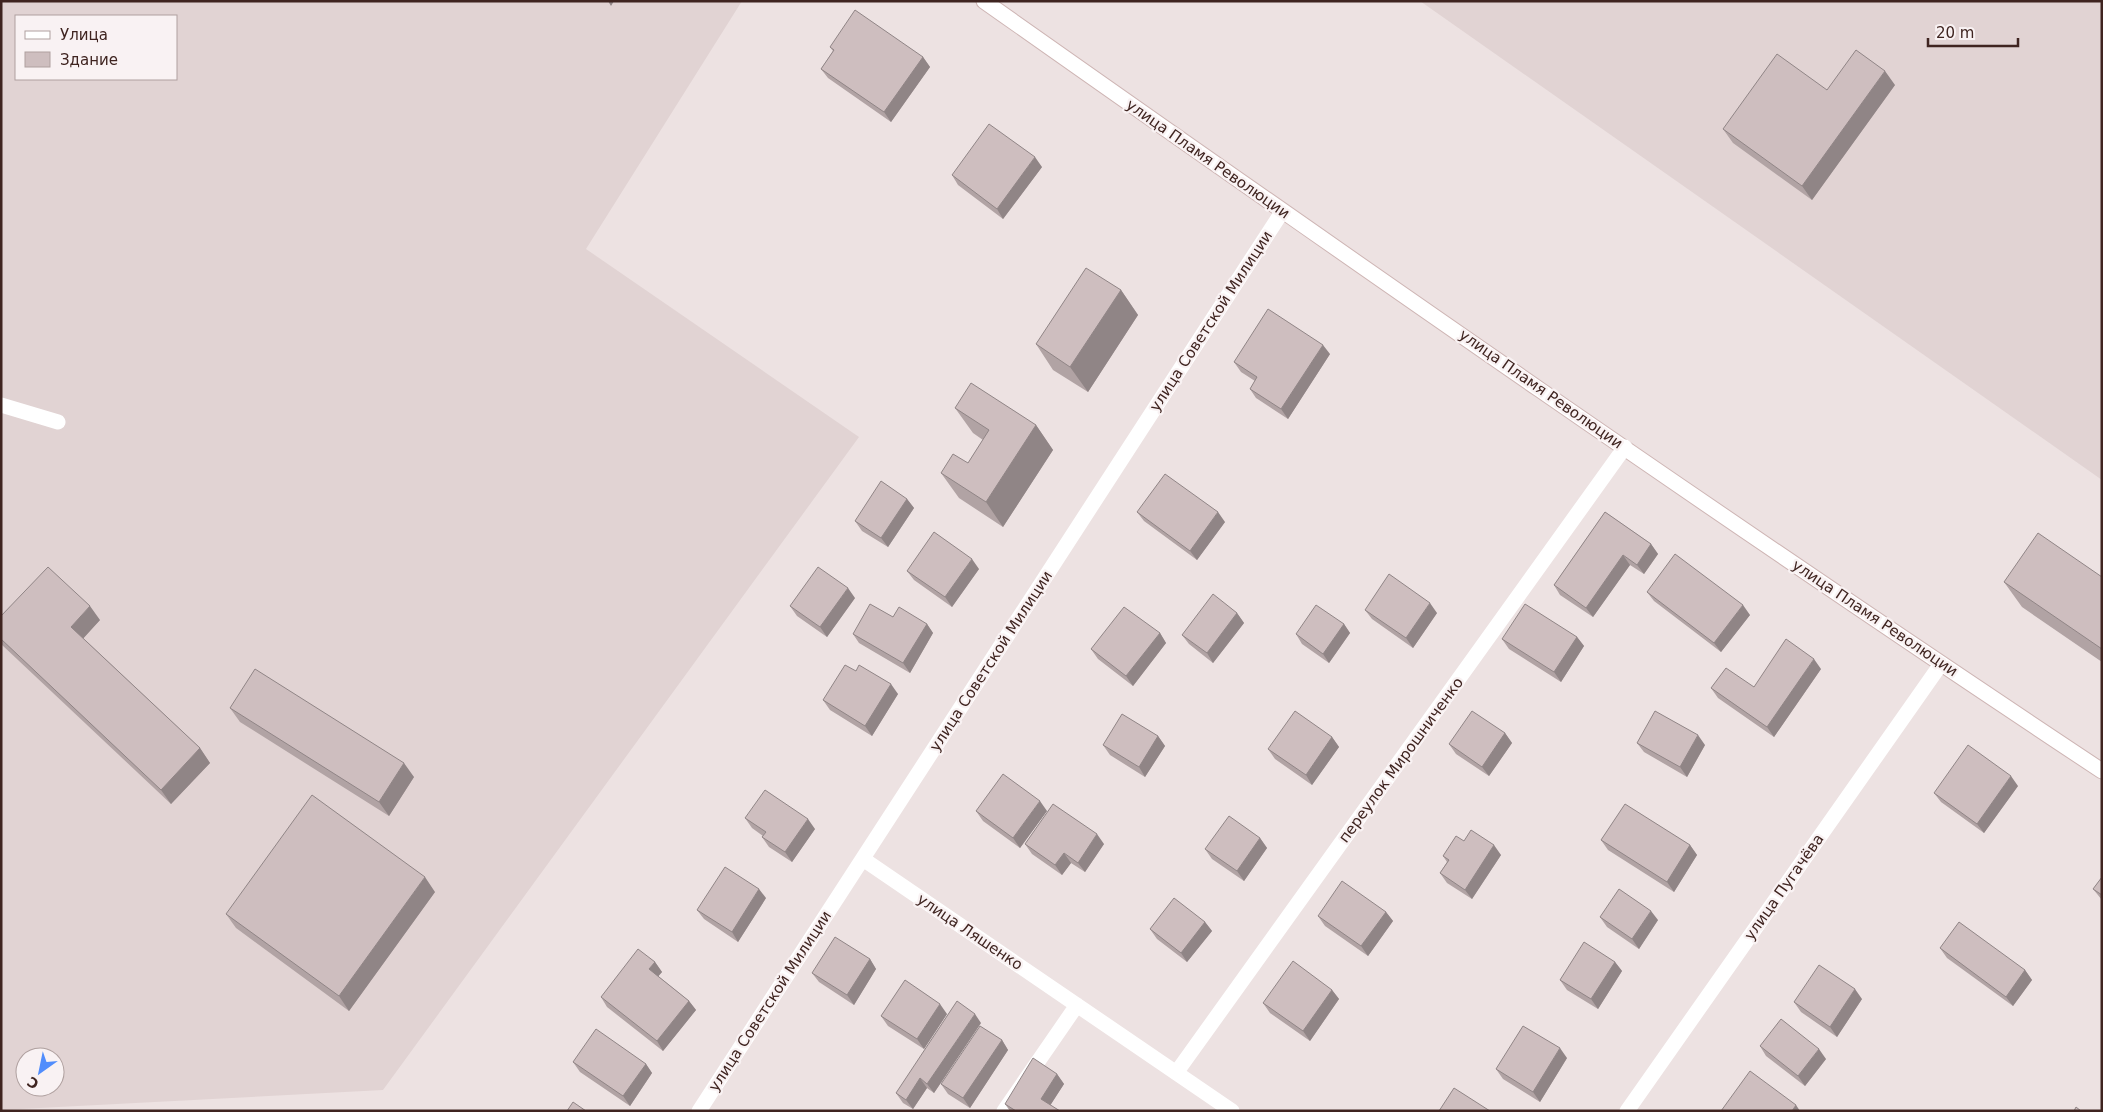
<svg xmlns="http://www.w3.org/2000/svg" width="2103" height="1112" viewBox="0 0 2103 1112" font-family="'DejaVu Sans',sans-serif">
<style>
.built{fill:#e1d3d3;fill-rule:evenodd}
.lines{fill:none;stroke-linecap:round;stroke-linejoin:round}
.secondary-casing{stroke:#ceb5b4;stroke-width:17}
.lane{stroke:#fff;stroke-width:15}
.street{stroke:#fff;stroke-width:15}
.secondary{stroke:#fff;stroke-width:15}
.wall{fill:#b1a3a4}
.shaded-wall{fill:#908586}
.building{fill:#cebebf;stroke:#908586}
.labels{text-anchor:middle;stroke-width:4.5;stroke-linejoin:round;paint-order:stroke}
.street-label{font-size:15px;fill:#3f2420;stroke:#f9f2f3}
</style>
<rect width="100%" height="100%" fill="#ede2e2"/>
<!-- built -->
<path class="built" d="M1,1H742L586,249L859,437L383,1090L1,1110ZM16,16H176V79H16ZM25,1057H55V1087H25Z
M1420,1H2102V480Z"/>
<g class="lines">
<defs>
<path id="secondary" d="M984,1C1354,262 1725,521 2102,771"/>
</defs>
<!-- secondary casing -->
<use href="#secondary" class="secondary-casing"/>
<!-- lane -->
<path class="lane" d="M1,405L58,422"/>
<!-- street -->
<path class="street" d="M863,859L1232,1111
M1176,1073L1625,447
M699,1111L1282,212
M1004,1111L1077,1005
M1627,1111L1941,664"/>
<!-- secondary -->
<use href="#secondary" class="secondary"/>
</g>
<!-- wall -->
<path class="wall" d="M830,47L923,57L930,67L891,122L828,78L821,69L833,51Z
M1895,85L1812,200L1733,143L1723,129L1827,90Z
M1042,167L1003,219L958,185L952,175Z
M1121,290L1138,315L1088,392L1053,370L1036,344Z
M1330,354L1288,419L1256,398L1250,389L1255,381L1241,372L1234,362Z
M955,408L1036,425L1053,450L1003,527L959,498L941,473L968,463L983,440L973,433Z
M907,499L914,508L888,547L862,531L855,521Z
M1137,512L1225,522L1197,560L1144,521Z
M1605,512L1651,544L1658,554L1644,574L1630,565L1593,617L1560,595L1554,585Z
M979,569L952,607L914,580L907,571Z
M2102,577V662L2022,607L2004,582Z
M1647,592L1750,615L1721,652L1654,601Z
M855,598L827,637L797,616L790,606Z
M1365,610L1437,613L1413,648L1372,619Z
M1237,613L1244,623L1213,663L1189,644L1182,635Z
M1,616L100,620L83,638L200,748L210,763L171,804L1,644Z
M893,617L927,624L933,633L910,673L859,643L853,634Z
M1344,624L1350,633L1329,663L1302,644L1296,634Z
M1160,633L1166,643L1133,686L1098,659L1091,649Z
M1577,637L1584,646L1561,682L1509,649L1502,639Z
M1821,669L1774,737L1718,698L1711,688L1754,687Z
M856,671L898,694L872,736L830,710L823,700Z
M230,708L414,777L389,816L240,722Z
M1505,733L1512,743L1489,776L1456,754L1449,744Z
M1158,736L1165,746L1145,777L1110,755L1103,745Z
M1332,737L1339,747L1312,785L1275,759L1268,749Z
M1637,743L1705,745L1687,777L1644,752Z
M2018,786L1984,833L1941,802L1934,793Z
M976,811H1047L1020,848L983,821Z
M745,818L815,829L792,862L769,847L762,837L763,836L752,828Z
M1260,838L1267,848L1244,881L1212,859L1205,849Z
M1601,840L1690,845L1697,855L1674,892L1608,850Z
M1464,841L1501,855L1472,899L1447,883L1440,873L1447,862L1443,856Z
M1025,844H1104L1085,872L1071,863L1062,875L1032,854Z
M2102,877V900L2093,889Z
M435,892L349,1011L236,928L226,914Z
M766,898L738,942L704,919L697,910Z
M1386,912L1393,921L1368,956L1325,926L1318,916Z
M1600,917L1658,920L1639,949L1607,927Z
M1205,922L1212,931L1187,962L1157,939L1150,929Z
M1940,948L2025,970L2032,980L2013,1006L1947,958Z
M870,959L876,969L854,1005L819,982L812,973Z
M655,962L662,972L658,976L689,1001L696,1010L663,1051L607,1007L601,997Z
M1615,962L1622,971L1598,1009L1567,990L1560,980Z
M1332,990L1339,999L1310,1041L1270,1013L1263,1003Z
M1862,999L1837,1037L1801,1012L1794,1002Z
M947,1014L924,1049L888,1026L881,1016Z
M981,1023L934,1093L927,1088L913,1109L903,1103L896,1093Z
M1002,1040L1008,1050L970,1108L948,1094L941,1084Z
M1760,1046L1826,1059L1805,1086L1766,1056Z
M1567,1058L1540,1102L1503,1079L1496,1069Z
M573,1062L646,1064L652,1073L630,1106L580,1072Z
M1057,1074L1064,1084L1050,1105L1060,1111H1010L1005,1104Z"/>
<!-- shaded-wall -->
<path class="shaded-wall" d="M608,1H614L611,6Z
M923,57L930,67L891,122L884,112Z
M1885,71L1895,85L1812,200L1802,186Z
M1035,157L1042,167L1003,219L997,209Z
M1121,290L1138,315L1088,392L1070,367Z
M1323,345L1330,354L1288,419L1281,409Z
M1036,425L1053,450L1003,527L986,502Z
M907,499L914,508L888,547L881,538Z
M1218,512L1225,522L1197,560L1190,551Z
M1651,544L1658,554L1644,574L1637,565Z
M1623,555L1630,565L1593,617L1586,608Z
M972,559L979,569L952,607L945,597Z
M848,588L855,598L827,637L820,627Z
M1430,603L1437,613L1413,648L1406,638Z
M1743,605L1750,615L1721,652L1714,643Z
M90,606L100,620L81,641L71,627Z
M1237,613L1244,623L1213,663L1207,653Z
M927,624L933,633L910,673L903,663Z
M1344,624L1350,633L1329,663L1323,654Z
M1160,633L1166,643L1133,686L1126,676Z
M1577,637L1584,646L1561,682L1554,672Z
M1814,659L1821,669L1774,737L1767,727Z
M891,684L898,694L872,736L865,726Z
M1505,733L1512,743L1489,776L1482,767Z
M1698,735L1705,745L1687,777L1680,767Z
M1158,736L1165,746L1145,777L1139,767Z
M1332,737L1339,747L1312,785L1306,775Z
M200,748L210,763L171,804L161,790Z
M404,763L414,777L389,816L379,802Z
M2011,776L2018,786L1984,833L1977,824Z
M1040,801L1047,811L1020,848L1013,838Z
M808,819L815,829L792,862L785,852Z
M1097,834L1104,844L1085,872L1078,863Z
M1260,838L1267,848L1244,881L1237,871Z
M1494,845L1501,855L1472,899L1465,890Z
M1690,845L1697,855L1674,892L1667,882Z
M1064,853L1071,863L1062,875L1055,865Z
M425,877L435,892L349,1011L339,996Z
M759,889L766,898L738,942L732,932Z
M1651,911L1658,920L1639,949L1632,939Z
M1386,912L1393,921L1368,956L1361,946Z
M1205,922L1212,931L1187,962L1181,953Z
M870,959L876,969L854,1005L847,995Z
M655,962L662,972L656,979L649,969Z
M1615,962L1622,971L1598,1009L1591,999Z
M2025,970L2032,980L2013,1006L2006,997Z
M1855,989L1862,999L1837,1037L1830,1027Z
M1332,990L1339,999L1310,1041L1303,1031Z
M689,1001L696,1010L663,1051L657,1041Z
M940,1004L947,1014L924,1049L917,1039Z
M975,1014L981,1023L934,1093L927,1084Z
M1002,1040L1008,1050L970,1108L963,1098Z
M1560,1048L1567,1058L1540,1102L1533,1092Z
M1819,1049L1826,1059L1805,1086L1798,1076Z
M646,1064L652,1073L630,1106L623,1096Z
M1057,1074L1064,1084L1048,1109L1041,1099Z
M920,1078L927,1088L913,1109L906,1100Z
M1796,1105L1800,1111H1792Z"/>
<!-- building -->
<path class="building" d="M855,10L923,57L884,112L821,69L834,50L830,47Z
M1856,50L1885,71L1802,186L1723,129L1777,54L1827,90Z
M989,124L1035,157L997,209L952,175Z
M1086,268L1121,290L1070,367L1036,344Z
M1268,309L1323,345L1281,409L1250,389L1257,377L1234,362Z
M971,383L1036,425L986,502L941,473L953,454L968,463L989,430L955,408Z
M1165,474L1218,512L1190,551L1137,512Z
M881,481L907,499L881,538L855,521Z
M1605,512L1651,544L1637,565L1623,555L1586,608L1554,585Z
M934,532L972,559L945,597L907,571Z
M2038,533L2102,577V649L2004,582Z
M1675,554L1743,605L1714,643L1647,592Z
M48,567L90,606L71,627L200,748L161,790L1,639V616Z
M818,567L848,588L820,627L790,606Z
M1389,574L1430,603L1406,638L1365,610Z
M1213,594L1237,613L1207,653L1182,635Z
M870,604L893,617L899,607L927,624L903,663L853,634Z
M1525,604L1577,637L1554,672L1502,639Z
M1316,605L1344,624L1323,654L1296,634Z
M1124,607L1160,633L1126,676L1091,649Z
M1786,639L1814,659L1767,727L1711,688L1726,668L1754,687Z
M845,665L856,671L859,665L891,684L865,726L823,700Z
M255,669L404,763L379,802L230,708Z
M1295,711L1332,737L1306,775L1268,749Z
M1472,711L1505,733L1482,767L1449,744Z
M1655,711L1698,735L1680,767L1637,743Z
M1122,714L1158,736L1139,767L1103,745Z
M1968,745L2011,776L1977,824L1934,793Z
M1003,774L1040,801L1013,838L976,811Z
M765,790L808,819L785,852L762,837L766,832L745,818Z
M312,795L425,877L339,996L226,914Z
M1053,804L1097,834L1078,863L1064,853L1055,865L1025,844Z
M1625,804L1690,845L1667,882L1601,840Z
M1229,816L1260,838L1237,871L1205,849Z
M1471,830L1494,845L1465,890L1440,873L1449,860L1443,856L1456,836L1464,841Z
M725,867L759,889L732,932L697,910Z
M2102,877V895L2093,889Z
M1342,881L1386,912L1361,946L1318,916Z
M1619,889L1651,911L1632,939L1600,917Z
M1174,898L1205,922L1181,953L1150,929Z
M1959,922L2025,970L2006,997L1940,948Z
M835,937L870,959L847,995L812,973Z
M1584,942L1615,962L1591,999L1560,980Z
M638,949L655,962L649,969L689,1001L657,1041L601,997Z
M1293,961L1332,990L1303,1031L1263,1003Z
M1819,965L1855,989L1830,1027L1794,1002Z
M905,980L940,1004L917,1039L881,1016Z
M957,1001L975,1014L927,1084L920,1078L906,1100L896,1093Z
M1781,1019L1819,1049L1798,1076L1760,1046Z
M980,1026L1002,1040L963,1098L941,1084Z
M1523,1026L1560,1048L1533,1092L1496,1069Z
M596,1029L646,1064L623,1096L573,1062Z
M1033,1058L1057,1074L1041,1099L1060,1111H1016L1005,1104Z
M1750,1071L1796,1105L1792,1111H1721Z
M1454,1088L1490,1111H1439Z
M573,1102L586,1111H567Z
M2076,1107L2081,1111H2074Z"/>
<g class="labels">
<!-- street labels -->
<g class="street-label">
<text transform="translate(1208 159) rotate(35)" y="5">улица Пламя Революции</text>
<text transform="translate(1211 321) rotate(-57)" y="5">улица Советской Милиции</text>
<text transform="translate(1541 389) rotate(35)" y="5">улица Пламя Революции</text>
<text transform="translate(1875 618) rotate(34)" y="5">улица Пламя Революции</text>
<text transform="translate(991 661) rotate(-57)" y="5">улица Советской Милиции</text>
<text transform="translate(1401 760) rotate(-54)" y="5">переулок Мирошниченко</text>
<text transform="translate(1784 887) rotate(-55)" y="5">улица Пугачёва</text>
<text transform="translate(970 932) rotate(34)" y="5">улица Ляшенко</text>
<text transform="translate(770 1001) rotate(-57)" y="5">улица Советской Милиции</text>
</g>
</g>
<!-- border -->
<rect width="2103" height="1112" fill="none" stroke="#3f2420" stroke-width="5"/>
<!-- legend -->
<rect x="15" y="15" width="162" height="65" fill="#f9f2f3" stroke="#afa09f"/>
<rect x="25" y="31" width="25" height="8" fill="#ffffff" stroke="#afa09f"/>
<text x="60" y="40" font-size="15" fill="#3f2420">Улица</text>
<rect x="25" y="52" width="25" height="15" fill="#cebebf" stroke="#afa09f"/>
<text x="60" y="65" font-size="15" fill="#3f2420">Здание</text>
<!-- north arrow -->
<g transform="translate(40 1072) rotate(213)"><circle r="24" fill="#f9f2f3" stroke="#afa09f"/>
<path d="M0-4L9 19L0 12L-9 19Z" fill="#518dfc"/>
<text y="-8" font-size="14" font-weight="bold" text-anchor="middle" fill="#3f2420">С</text>
</g>
<!-- scale -->
<path d="M1928 38v8h90v-8" fill="none" stroke="#3f2420" stroke-width="2.5"/>
<text x="1936" y="38" font-size="15" fill="#3f2420" stroke="#f9f2f3" stroke-width="4" paint-order="stroke">20 m</text>
</svg>
